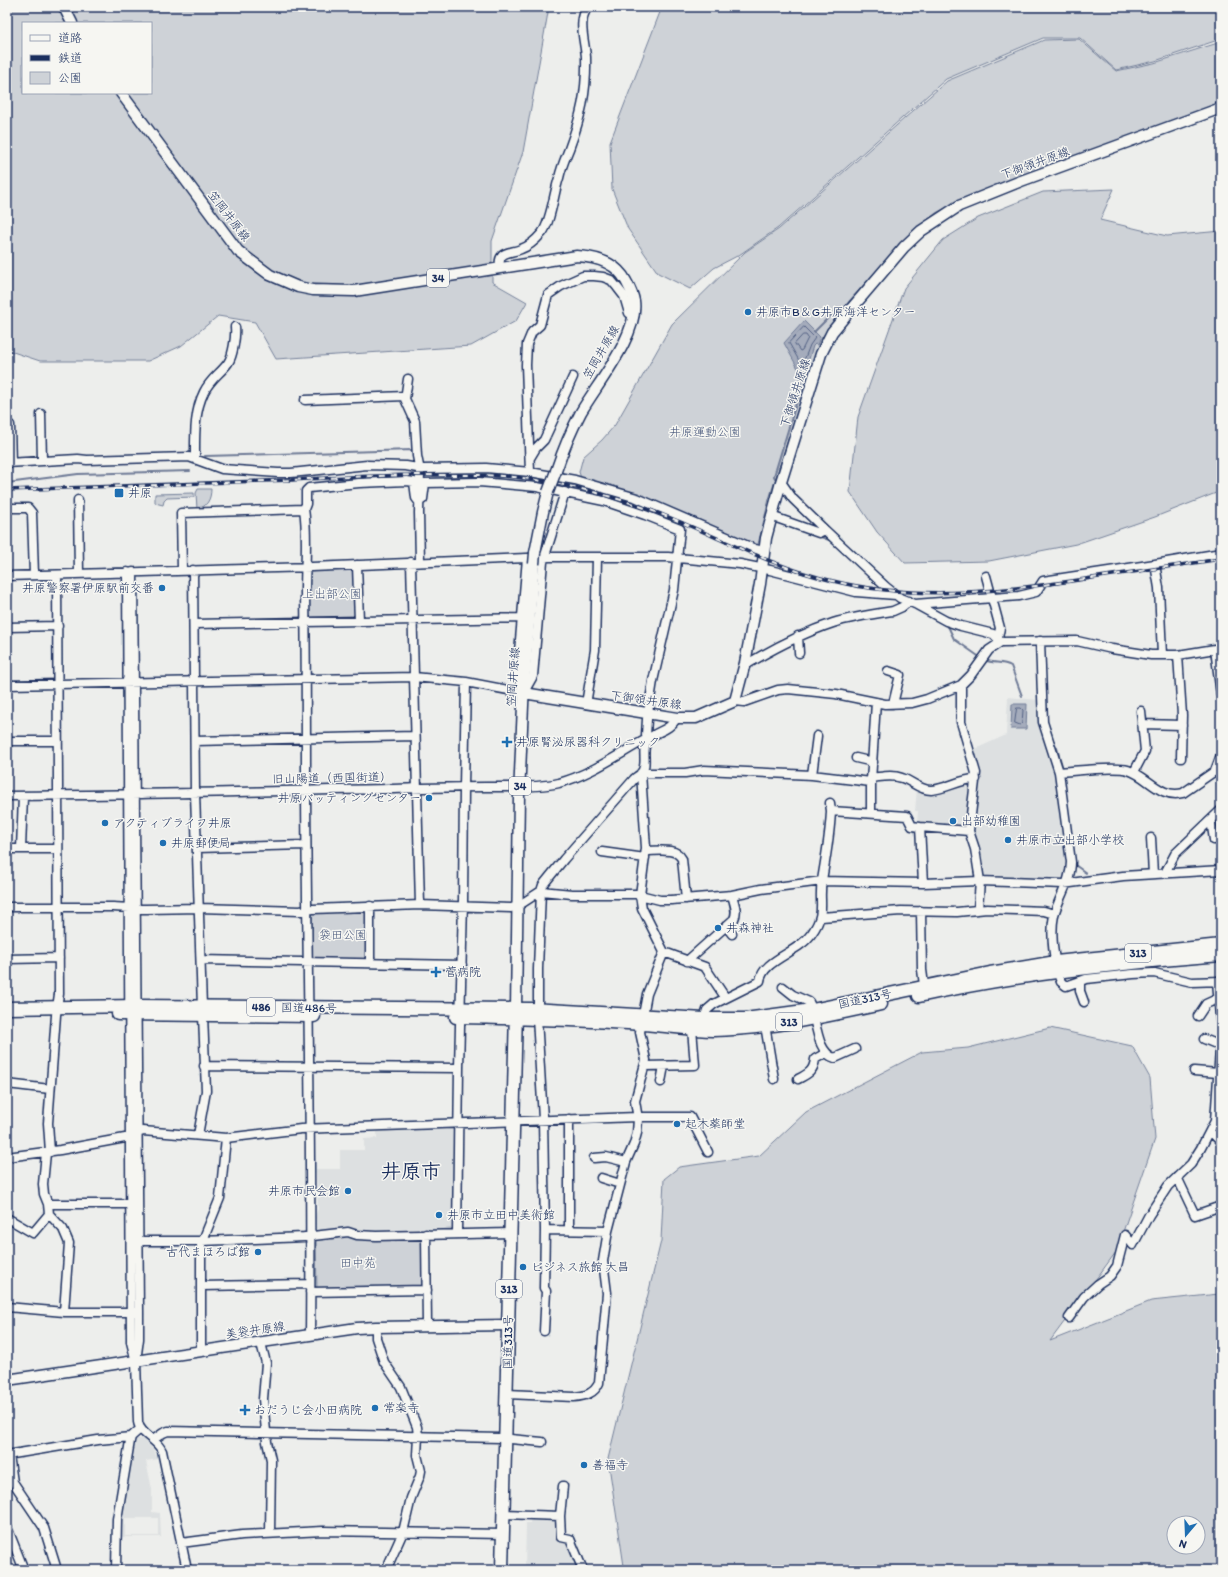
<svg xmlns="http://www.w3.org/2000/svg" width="1228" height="1577" viewBox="0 0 1228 1577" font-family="Itim,'Klee One',sans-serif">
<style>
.built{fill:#dde0e1;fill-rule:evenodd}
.green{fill:#ced2d7;stroke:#74809a;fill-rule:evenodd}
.water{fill:#a5acbc;stroke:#6e7a96}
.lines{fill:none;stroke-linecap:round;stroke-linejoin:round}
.shore{stroke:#526184;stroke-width:1}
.stream{stroke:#6e7a96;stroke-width:2}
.minor-casing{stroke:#1b2f5e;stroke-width:11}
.major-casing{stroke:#1b2f5e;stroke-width:13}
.highway-casing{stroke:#1b2f5e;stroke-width:15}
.minor{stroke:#f6f6f2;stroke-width:8}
.major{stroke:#f6f6f2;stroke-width:10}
.highway{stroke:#f6f6f2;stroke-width:12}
.rail-casing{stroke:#1b2f5e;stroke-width:3.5}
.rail{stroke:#f6f6f2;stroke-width:2;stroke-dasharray:6;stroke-linecap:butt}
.major-bridge-casing{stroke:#1b2f5e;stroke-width:13;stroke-linecap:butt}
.major-bridge{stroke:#f6f6f2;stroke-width:10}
.poi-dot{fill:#1f6fb2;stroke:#f6f6f2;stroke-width:1.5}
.labels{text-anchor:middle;stroke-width:3;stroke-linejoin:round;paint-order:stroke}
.shield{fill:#f6f6f2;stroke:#5d6b8a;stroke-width:1}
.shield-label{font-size:11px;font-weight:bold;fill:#1b2f5e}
.street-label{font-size:12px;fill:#1b2f5e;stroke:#f6f6f2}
.poi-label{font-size:12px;fill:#1b2f5e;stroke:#f6f6f2;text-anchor:start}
.park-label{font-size:12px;fill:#48587c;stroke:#f6f6f2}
.town-label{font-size:20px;font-weight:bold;fill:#1b2f5e;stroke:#f6f6f2}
</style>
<rect width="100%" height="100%" fill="#edeeec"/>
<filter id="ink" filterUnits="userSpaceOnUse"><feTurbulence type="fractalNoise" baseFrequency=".025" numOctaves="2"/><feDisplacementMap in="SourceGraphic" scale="8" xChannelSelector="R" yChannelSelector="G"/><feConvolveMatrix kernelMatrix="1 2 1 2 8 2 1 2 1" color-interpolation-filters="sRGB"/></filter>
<g filter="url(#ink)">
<!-- built -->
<path class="built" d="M1008,697L1038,700L1040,724L1057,773L1067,860L1062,882L981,879L970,831L977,782L981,776L971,751L1006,735Z
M971,782L972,786L966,828L917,824L918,811H915L917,789Z
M452,1127L456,1130L453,1230L376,1233L374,1232H356L355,1230L319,1231L316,1230L315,1216L318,1209L316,1169H340V1150H364V1139L377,1138V1130Z
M133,1439H143L153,1449L158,1459L146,1461L152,1489V1512L160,1513L161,1537H119V1519ZM125,1518H158V1536H125Z
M531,1517L558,1518L559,1540H568L582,1570H525L526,1523H530Z"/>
<!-- green -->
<path class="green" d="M7,7H549L523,152L492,241V282L527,302L516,321L471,346L276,359L255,322L218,316L181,346L148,361H40L7,350ZM23,23H151V93H23Z
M662,7H1221V39L1155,61L1116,70L1080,38H1043L946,79L778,228L739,255L714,268L690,289L658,273L628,229L612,189L610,142Z
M1079,39L1116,71L1154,63L1221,42V104L971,195L936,213L907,237L849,301L820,340L769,499L758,544L755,545L581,478L579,472L583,457L602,440L615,425L672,324L745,252L779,229L947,81L1044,40Z
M1114,189L1100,220L1167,236L1221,231V491L1155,517L1076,544L989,561L905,563L877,532L850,492L858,417L904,288L943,240L978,218L1043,192Z
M198,489H211C211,499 207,507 197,509L196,493Z
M194,493V497L167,498L164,501L163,505L155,503V494Z
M353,568L356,616L354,618L312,619L309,616V572L311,570Z
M362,909L368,911L367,960L313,959L312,955V912Z
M1050,1028L1132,1046L1150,1078L1155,1139L1116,1252L1050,1341L1151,1301L1219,1294L1221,1292V1570H627L624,1566L608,1459L661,1241L664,1179L679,1167L759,1156L806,1112L922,1052L968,1048ZM1174,1523H1198V1547H1174Z
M333,1235L423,1238L424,1287L317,1291L316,1238Z"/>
<!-- water -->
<path class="water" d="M804,321L820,337L817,345L815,344L813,346L804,375L800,372L784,343Z
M1012,704H1027L1026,729H1011Z"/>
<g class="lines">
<!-- shore -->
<path class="shore" d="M804,327L815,338L810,345L803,363L801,364L789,343Z
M803,335H806L808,338L802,350L800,351L795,344Z
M1017,708H1021L1023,710L1022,723L1020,725L1015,723Z"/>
<!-- stream -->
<path class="stream" d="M814,332L833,313
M205,456L413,450V452
M775,478L774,476L799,394L802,372
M7,483L78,474L190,471
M782,491L788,498
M790,502L818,529
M823,534L833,543
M818,536L829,540
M947,624L954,639L981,658
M985,660C993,664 1002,661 1011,666L1022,696
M1051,736L1057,748L1063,769
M1075,865L1086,873
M1172,869L1189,868"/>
<defs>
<path id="minor" d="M500,268C497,250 510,254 521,249C530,246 536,240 542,233C551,222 554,192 559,178C561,168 565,159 569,149C581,117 587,92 586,57C585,42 577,20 588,7
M408,379L405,399L415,421L417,456L420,471L419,513L420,561
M305,400L405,396
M41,414L42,461
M10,425L11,463
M530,458L536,448L544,440L573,377
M195,459C195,436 194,412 204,392C211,378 220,374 228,363C233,356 236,336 235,327
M7,463L78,459L87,460L189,457L222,469L278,473H291L367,465L406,466L423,469L486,468L530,472L575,480L637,498L755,549L764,551
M530,472L526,365L527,344L532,332L540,325L548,295L561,286L583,276H594L603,277L611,280L617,287L624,296L629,313L634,316
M781,482L793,499L825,530
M78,500L79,574
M7,508H28L32,513L34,575
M771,516L819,533L825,530L886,587L900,598L915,604L946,621L961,626L993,634L1001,642
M411,562L420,905
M357,565L359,621
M182,570L181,513L304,509
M193,570L195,793L202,1007
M127,572L131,1342L135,1358
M133,572L139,1312V1339L136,1361L138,1422C140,1435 157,1439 162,1451L187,1570
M7,576L312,567L550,557H668L740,564L770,570L856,592L896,595
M986,576L1000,628L998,638
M915,604L1019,596L1036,592L1043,581L1155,564
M194,624L522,618
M7,627L58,626
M798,636L799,653
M1040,641L1043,722L1059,772L1071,862C1071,881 1059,897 1054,915C1050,934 1054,964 1061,982L1066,986L1086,979L1133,974L1154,973L1192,982L1221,981
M1215,649L1221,695
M1162,655L1159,588L1155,564L1221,553
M1178,655L1182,715L1181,758
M745,663H749C776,647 803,633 833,623C852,617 873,614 893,611L902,607L909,601
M888,671L900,675L893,704
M7,685L414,677L466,682L524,693
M961,685V722L976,773L969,831L975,849L980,881L978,909
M523,690L517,675L527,558
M524,692L533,676L543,562L565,492
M735,701L744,702L778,690L788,689L836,694L885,704L912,703L927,699L961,685L971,675L989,650L1001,642L1077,641L1112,649L1151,655H1178L1221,648
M586,704L595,650L597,557
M1142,724L1182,725
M7,741H58
M195,741L415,736
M856,758L873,762
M1059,772C1076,771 1114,766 1128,770C1148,776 1160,799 1183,793L1215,771L1221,755
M1134,772L1145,751L1141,711
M812,775L817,736
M871,778C882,777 891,774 902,778C912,781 919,790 931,790C946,789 960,779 976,779
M871,781L876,702
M7,796C135,795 262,791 390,789C423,788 455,787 487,787C509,787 538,788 559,783C589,775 616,756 643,741L647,740L646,735L647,719L653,681L674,590L680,529L645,515L604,501L537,487L479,482L425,483L423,499L419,502L416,498L414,482L407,481L359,483L309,488L306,491V504L304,509C308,534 305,566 305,592C306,658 306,725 306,791C307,972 312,1154 310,1335
M830,803L831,811
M1211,820L1214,840
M920,827L969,831
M1151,838L1153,874
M197,848L306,845
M7,849H57
M21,849L23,796
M646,851C658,851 676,847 682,859L686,899
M602,852L645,858
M1165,873L1175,854L1221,810
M7,907H113L146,909L199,908L300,911L313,909L420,905L511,908L518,906L541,891L543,885L564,859L634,779C636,777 640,775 641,773C649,765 640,748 648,740C656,730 667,733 677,718
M921,911L922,970L925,992
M821,917L901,911L957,912L987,909L1044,911L1054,914
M726,926L732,934
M664,952L705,967L725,997
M7,959L59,958
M201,960L462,965
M687,961L734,919C738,911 734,903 732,895
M370,963V906
M1080,981V991L1084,1002
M1217,981L1221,1029
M783,987L793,995L809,1002C817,1016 815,1053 835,1058L855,1049
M538,1009V969L541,891L572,894H636L660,900H671L732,895L761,889L822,881L923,883L980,881L1063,884L1123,876L1221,870
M1198,1016L1206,1004L1219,998
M537,1018L543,1119L545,1230L544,1288L546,1291L544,1331
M704,1019L707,1010L714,1004L760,981C763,959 799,953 812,933C827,912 818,902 822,880C826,857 830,835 831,811L907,816L912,826L920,827L923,883
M765,1025L774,1079
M1204,1039L1221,1046
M204,1066L459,1068
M645,1066L695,1065L692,1029
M1194,1071L1218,1073
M798,1079C808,1074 814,1071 815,1059L826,1053
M661,1082L664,1066
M7,1084L50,1089
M1210,1131L1221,1142
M198,1135L206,1091L203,1015
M50,1152L48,1123L56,1015L59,994L57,575
M46,1153L43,1184L44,1194L48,1204L49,1214L63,1229L69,1243L64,1312H136
M7,1157L60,1150L125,1138L143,1131L226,1138L301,1129L637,1117H690L708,1152
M594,1158L606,1157L626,1162
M1177,1177L1195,1215L1221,1206
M601,1178L620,1184
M48,1204H135
M7,1218L33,1233L49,1214
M545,1230L608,1231
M569,1230V1119
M426,1234L427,1326
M457,1234L459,1068L463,902L464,787L466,682
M138,1241H201L304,1237L348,1232L357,1235L376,1236L510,1233
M201,1286L310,1284
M310,1292L427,1290
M7,1307L64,1312
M1069,1318L1084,1297L1098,1284L1110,1276L1117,1266L1125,1235L1133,1245L1149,1215L1168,1186L1191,1164L1201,1148L1215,1121L1221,1035
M376,1327V1338L384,1362L401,1387L417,1427L418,1436L417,1455L421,1471L420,1476L411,1498L403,1532L386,1570
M261,1343L266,1363L263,1399L267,1442L271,1460L270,1533
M201,1351V1245L220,1198L226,1138
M507,1394L574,1397C585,1396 594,1394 599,1383L607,1293L603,1261L608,1231L626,1162L634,1144L637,1133L638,1119L635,1101L646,1060L640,1032L644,1010L647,994L664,952L642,908L640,895L646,848L641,773H685L704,770L812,775L871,782V813
M153,1440L163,1433L168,1431L501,1438L542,1442
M7,1455L98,1440L131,1437
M9,1455L13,1482L44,1528L57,1570
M504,1514L560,1516L561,1537L570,1539L583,1570
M560,1516L563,1486
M7,1527L24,1570
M181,1543L242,1535L323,1531L503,1534
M116,1570L117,1519L130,1441L131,1437L140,1429"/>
<path id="major" d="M64,7L72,23
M121,93L238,251L270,275L298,287L313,290L354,291L577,256C596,257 616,262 626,281C629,287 633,294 634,301C639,334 598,383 581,412C571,431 563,450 556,471
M535,553L543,512L548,492
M524,693L677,718H696L735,701L745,663L760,584L766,538L781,482L821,354L832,332L846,315L904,247L921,231L959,206L1021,181L1221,108
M516,1009L519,795L524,683L534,564
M7,1380L357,1328L376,1327L508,1325"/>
<path id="highway" d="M919,996C1018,974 1120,963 1221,955
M7,1008L137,1006L531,1009L704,1019H745L812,1010L990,973L1056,962L1221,945
M118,1014L314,1016
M456,1017C518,1018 579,1019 641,1024C665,1025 689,1030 713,1030C770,1029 826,1016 881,1004
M502,1570L516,1011"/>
</defs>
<!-- minor casing -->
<use href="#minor" class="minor-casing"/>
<!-- major casing -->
<use href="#major" class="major-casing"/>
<!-- highway casing -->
<use href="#highway" class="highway-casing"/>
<!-- minor -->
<use href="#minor" class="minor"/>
<!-- major -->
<use href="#major" class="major"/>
<!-- highway -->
<use href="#highway" class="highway"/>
<defs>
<path id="rail" d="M7,490C102,487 197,484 292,480C340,477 388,475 435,475C464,475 493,474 522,478C578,485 631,501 683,523C732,544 780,569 833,581C919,602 1006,591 1092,578C1135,572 1178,565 1221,559"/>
</defs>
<!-- rail casing -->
<use href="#rail" class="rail-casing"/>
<!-- rail -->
<use href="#rail" class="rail"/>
<defs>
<path id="major-bridge" d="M548,492L556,471
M534,564L535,553"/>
</defs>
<!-- major-bridge casing -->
<use href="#major-bridge" class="major-bridge-casing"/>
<!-- major-bridge -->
<use href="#major-bridge" class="major-bridge"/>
</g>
</g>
<!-- markers -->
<g class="poi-dot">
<circle cx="748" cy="312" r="4"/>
<rect x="114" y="488" width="10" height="10" rx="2"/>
<circle cx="162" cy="588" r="4"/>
<path d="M505 736h4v4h4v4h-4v4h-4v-4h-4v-4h4z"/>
<circle cx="429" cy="798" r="4"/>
<circle cx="953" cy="821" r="4"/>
<circle cx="105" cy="823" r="4"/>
<circle cx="1008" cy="840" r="4"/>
<circle cx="163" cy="843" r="4"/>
<circle cx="718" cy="928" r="4"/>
<path d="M434 966h4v4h4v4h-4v4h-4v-4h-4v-4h4z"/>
<circle cx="677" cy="1124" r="4"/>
<circle cx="348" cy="1191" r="4"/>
<circle cx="439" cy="1215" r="4"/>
<circle cx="258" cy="1252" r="4"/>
<circle cx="523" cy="1267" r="4"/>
<circle cx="375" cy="1408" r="4"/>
<path d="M243 1404h4v4h4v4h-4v4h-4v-4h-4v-4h4z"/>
<circle cx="584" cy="1465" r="4"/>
</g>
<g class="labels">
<!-- shield labels -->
<g class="shield">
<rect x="427" y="269" width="22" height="18" rx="3"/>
<rect x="509" y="777" width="22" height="18" rx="3"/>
<rect x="1125" y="944" width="26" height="18" rx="3"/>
<rect x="247" y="998" width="28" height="18" rx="3"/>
<rect x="776" y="1013" width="26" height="18" rx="3"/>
<rect x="496" y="1280" width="26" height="18" rx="3"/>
</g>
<g class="shield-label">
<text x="438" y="282">34</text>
<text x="520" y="790">34</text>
<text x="1138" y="957">313</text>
<text x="261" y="1011">486</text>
<text x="789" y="1026">313</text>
<text x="509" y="1293">313</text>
</g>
<!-- street labels -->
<g class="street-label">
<text transform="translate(1035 163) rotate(-20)" y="4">下御領井原線</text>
<text transform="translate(229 216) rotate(52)" y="4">笠岡井原線</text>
<text transform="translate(601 352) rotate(-60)" y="4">笠岡井原線</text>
<text transform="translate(795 393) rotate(-72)" y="4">下御領井原線</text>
<text transform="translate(513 677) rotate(-86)" y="4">笠岡井原線</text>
<text transform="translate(646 700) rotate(8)" y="4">下御領井原線</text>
<text transform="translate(332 778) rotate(-1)" y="4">旧山陽道（西国街道）</text>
<text transform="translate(865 999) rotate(-12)" y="4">国道313号</text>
<text transform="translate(309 1008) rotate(1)" y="4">国道486号</text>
<text transform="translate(255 1330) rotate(-8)" y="4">美袋井原線</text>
<text transform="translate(508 1342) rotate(-89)" y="4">国道313号</text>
</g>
<!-- poi labels -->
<g class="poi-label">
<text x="756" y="316">井原市B＆G井原海洋センター</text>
<text x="128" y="497">井原</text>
<text x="154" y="592" text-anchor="end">井原警察署伊原駅前交番</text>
<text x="516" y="746">井原腎泌尿器科クリニック</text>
<text x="421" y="802" text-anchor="end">井原バッティングセンター</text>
<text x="961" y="825">出部幼稚園</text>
<text x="113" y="827">アクティブライフ井原</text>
<text x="1016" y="844">井原市立出部小学校</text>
<text x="171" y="847">井原郵便局</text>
<text x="726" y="932">井森神社</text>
<text x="445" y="976">菅病院</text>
<text x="685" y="1128">起木薬師堂</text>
<text x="340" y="1195" text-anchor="end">井原市民会館</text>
<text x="447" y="1219">井原市立田中美術館</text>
<text x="250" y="1256" text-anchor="end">古代まほろば館</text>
<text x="531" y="1271">ビジネス旅館 大昌</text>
<text x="383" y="1412">常楽寺</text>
<text x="254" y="1414">おだうじ会小田病院</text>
<text x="592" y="1469">善福寺</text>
</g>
<!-- park labels -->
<g class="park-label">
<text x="705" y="436">井原運動公園</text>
<text x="332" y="598">上出部公園</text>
<text x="343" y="939">袋田公園</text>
<text x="358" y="1267">田中苑</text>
</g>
<!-- town labels -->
<g class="town-label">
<text x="411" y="1178">井原市</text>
</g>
</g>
<!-- margin -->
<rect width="1228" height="1577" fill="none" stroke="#f6f6f2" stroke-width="24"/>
<rect x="12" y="12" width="1204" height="1553" fill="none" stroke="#1b2f5e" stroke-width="1.5" filter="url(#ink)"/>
<!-- legend -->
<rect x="22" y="22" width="130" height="72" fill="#f6f6f2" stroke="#9ea6b7"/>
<rect x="30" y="35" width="20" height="6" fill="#f6f6f2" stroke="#9ea6b7"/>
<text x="58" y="42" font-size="12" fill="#1b2f5e">道路</text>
<rect x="30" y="55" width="20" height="6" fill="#1b2f5e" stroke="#9ea6b7"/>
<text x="58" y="62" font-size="12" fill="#1b2f5e">鉄道</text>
<rect x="30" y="72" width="20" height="12" fill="#ced2d7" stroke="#9ea6b7"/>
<text x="58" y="82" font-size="12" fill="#1b2f5e">公園</text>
<!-- north arrow -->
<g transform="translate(1186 1535) rotate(199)"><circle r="19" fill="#f6f6f2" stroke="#9ea6b7"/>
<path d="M0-3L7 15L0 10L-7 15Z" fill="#1f6fb2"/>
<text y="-6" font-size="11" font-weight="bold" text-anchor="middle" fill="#1b2f5e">N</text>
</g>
</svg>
